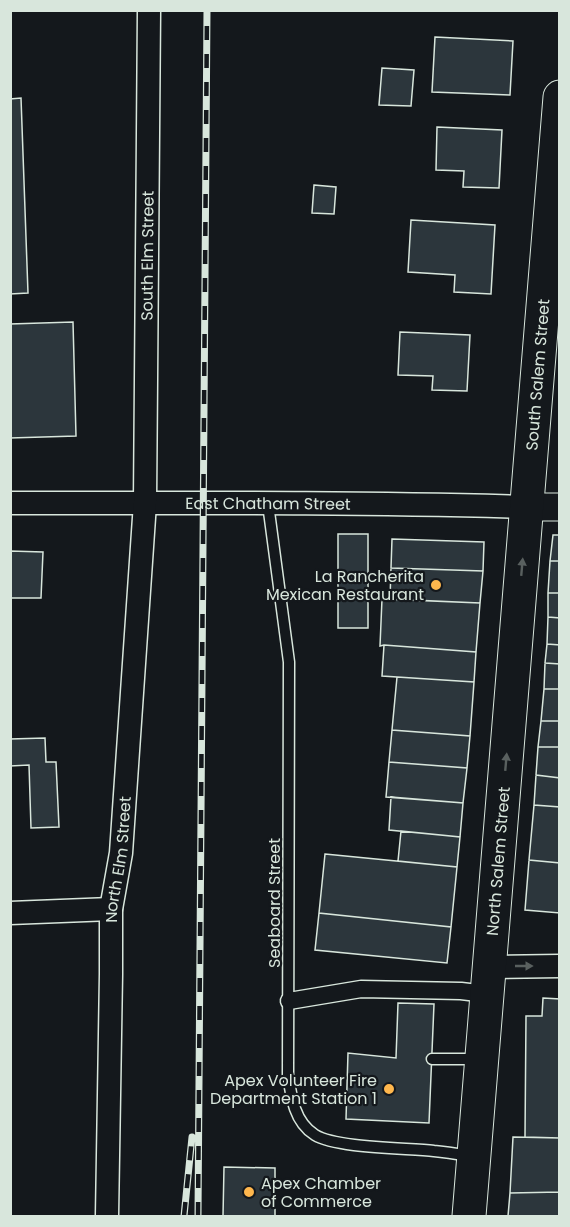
<svg xmlns="http://www.w3.org/2000/svg" width="570" height="1227" viewBox="0 0 570 1227" font-family="Poppins,sans-serif">
<style>
.building{fill:#2c363c;stroke:#d8e6dc;stroke-width:1.5}
.lines{fill:none;stroke-linecap:round;stroke-linejoin:round}
.service-casing{stroke:#d8e6dc;stroke-width:13}
.pedestrian-casing{stroke:#d8e6dc;stroke-width:19}
.minor-casing{stroke:#d8e6dc;stroke-width:25}
.tertiary-casing{stroke:#d8e6dc;stroke-width:29}
.primary-casing{stroke:#d8e6dc;stroke-width:35}
.service{stroke:#14181c;stroke-width:10}
.pedestrian{stroke:#14181c;stroke-width:16}
.minor{stroke:#14181c;stroke-width:22}
.tertiary{stroke:#14181c;stroke-width:27}
.primary{stroke:#14181c;stroke-width:33}
.rail-casing{stroke:#d8e6dc;stroke-width:7}
.rail{stroke:#14181c;stroke-width:4.5;stroke-dasharray:14;stroke-linecap:butt}
.oneway{fill:#59605f}
.poi-dot{fill:#ffb74d;stroke:#14181c;stroke-width:2}
.labels{text-anchor:middle;stroke-width:4.5;stroke-linejoin:round;paint-order:stroke}
.street-label{font-size:16px;fill:#d8e6dc;stroke:#14181c}
.poi-label{font-size:16px;fill:#d8e6dc;stroke:#14181c;text-anchor:end}
</style>
<rect width="100%" height="100%" fill="#14181c"/>
<!-- building -->
<path class="building" d="M435,37L513,41L510,95L432,92Z
M382,68L414,70L411,106L379,105Z
M21,98L28,293L10,294V99Z
M437,127L502,130L499,188L463,187L464,171L436,170Z
M314,185L336,187L334,214L312,213Z
M411,220L495,225L491,294L454,292L455,275L408,272Z
M73,322L76,436L10,438V324Z
M400,332L470,335L467,391L432,390L433,376L398,375Z
M338,534H368V628H338Z
M553,535H560V561H550Z
M392,539L484,542L483,571L391,568Z
M10,551L43,552L41,598H10Z
M550,561H560V593H548Z
M391,568L483,571L480,603L390,599Z
M548,593H560V618L548,617Z
M382,599L480,603L476,652L384,645L380,646Z
M548,617L560,618V645L547,644Z
M547,644L560,645V664L545,663Z
M384,645L476,652L474,682L382,676Z
M545,663L560,664V689H544Z
M397,677L474,682L470,736L392,730Z
M544,689H560V721H541Z
M541,721H560V747H538Z
M392,730L470,736L467,768L389,762Z
M45,738L46,762H56L59,827L31,828L29,765L10,766V739Z
M538,747H560V778L536,775Z
M389,762L467,768L463,803L386,797Z
M536,775L560,778V807L534,805Z
M391,797L463,803L460,837L389,830Z
M534,805L560,807V863L529,860Z
M401,831L460,837L457,867L398,861Z
M325,854L457,867L451,927L319,913Z
M529,860L560,863V913L525,910Z
M319,913L451,927L447,963L315,950Z
M543,998L560,999V1138L525,1137L526,1016H542Z
M398,1003L434,1004L429,1123L346,1119L348,1053L396,1058Z
M513,1137L560,1138V1192L510,1193Z
M224,1167L275,1168V1216H223Z
M560,1192V1216H508L510,1193Z"/>
<g class="lines">
<defs>
<path id="service" d="M268,504L289,662L288,1074C291,1096 294,1122 315,1135C336,1148 406,1148 434,1151C446,1152 458,1154 470,1156
M432,1059H479"/>
<path id="pedestrian" d="M289,1001L361,989L461,991L486,994"/>
<g id="minor">
<path id="s1" d="M10,503C183,503 355,502 527,507"/>
<path d="M10,913L111,909"/>
<path d="M488,967L560,966"/>
<path id="s2" d="M107,1216L111,974V909L121,853L145,503L149,10"/>
</g>
<path id="tertiary" d="M527,507H560"/>
<g id="primary">
<path id="s3" d="M469,1216L560,97"/>
</g>
</defs>
<!-- service casing -->
<use href="#service" class="service-casing"/>
<!-- pedestrian casing -->
<use href="#pedestrian" class="pedestrian-casing"/>
<!-- minor casing -->
<use href="#minor" class="minor-casing"/>
<!-- tertiary casing -->
<use href="#tertiary" class="tertiary-casing"/>
<!-- primary casing -->
<use href="#primary" class="primary-casing"/>
<!-- service -->
<use href="#service" class="service"/>
<!-- pedestrian -->
<use href="#pedestrian" class="pedestrian"/>
<!-- minor -->
<use href="#minor" class="minor"/>
<!-- tertiary -->
<use href="#tertiary" class="tertiary"/>
<!-- primary -->
<use href="#primary" class="primary"/>
<defs>
<path id="rail" d="M184,1216L192,1137
M198,1216L207,10"/>
</defs>
<!-- rail casing -->
<use href="#rail" class="rail-casing"/>
<!-- rail -->
<use href="#rail" class="rail"/>
</g>
<!-- one-way arrows -->
<defs><path id="oneway-solid" d="M-6-.8H1V-3.2L6.5 0L1 3.2V.8H-6Z" transform="scale(1.5)"/></defs>
<g class="oneway">
<use href="#oneway-solid" transform="translate(522 567) rotate(-85)"/>
<use href="#oneway-solid" transform="translate(506 762) rotate(-85)"/>
<use href="#oneway-solid" transform="translate(524 966)"/>
</g>
<!-- markers -->
<g class="poi-dot">
<circle cx="436" cy="585" r="6"/>
<circle cx="389" cy="1089" r="6"/>
<circle cx="249" cy="1192" r="6"/>
</g>
<g class="labels">
<!-- street labels -->
<g class="street-label">
<text dy="6" stroke="none"><textPath href="#s2" startOffset="962">South Elm Street</textPath></text>
<text dy="6" stroke="none"><textPath href="#s3" startOffset="844">South Salem Street</textPath></text>
<text dy="6" stroke="none"><textPath href="#s1" startOffset="258">East Chatham Street</textPath></text>
<text dy="6" stroke="none"><textPath href="#s2" startOffset="357">North Elm Street</textPath></text>
<text dy="6" stroke="none"><textPath href="#s3" startOffset="356">North Salem Street</textPath></text>
<text transform="translate(274 903) rotate(-90)" y="6">Seaboard Street</text>
</g>
<!-- poi labels -->
<g class="poi-label">
<text x="424" y="582">La Rancherita<tspan x="424" dy="18">Mexican Restaurant</tspan></text>
<text x="377" y="1086">Apex Volunteer Fire<tspan x="377" dy="18">Department Station 1</tspan></text>
<text x="261" y="1189" text-anchor="start">Apex Chamber<tspan x="261" dy="18">of Commerce</tspan></text>
</g>
</g>
<!-- border -->
<rect width="570" height="1227" fill="none" stroke="#d8e6dc" stroke-width="24"/>
</svg>
